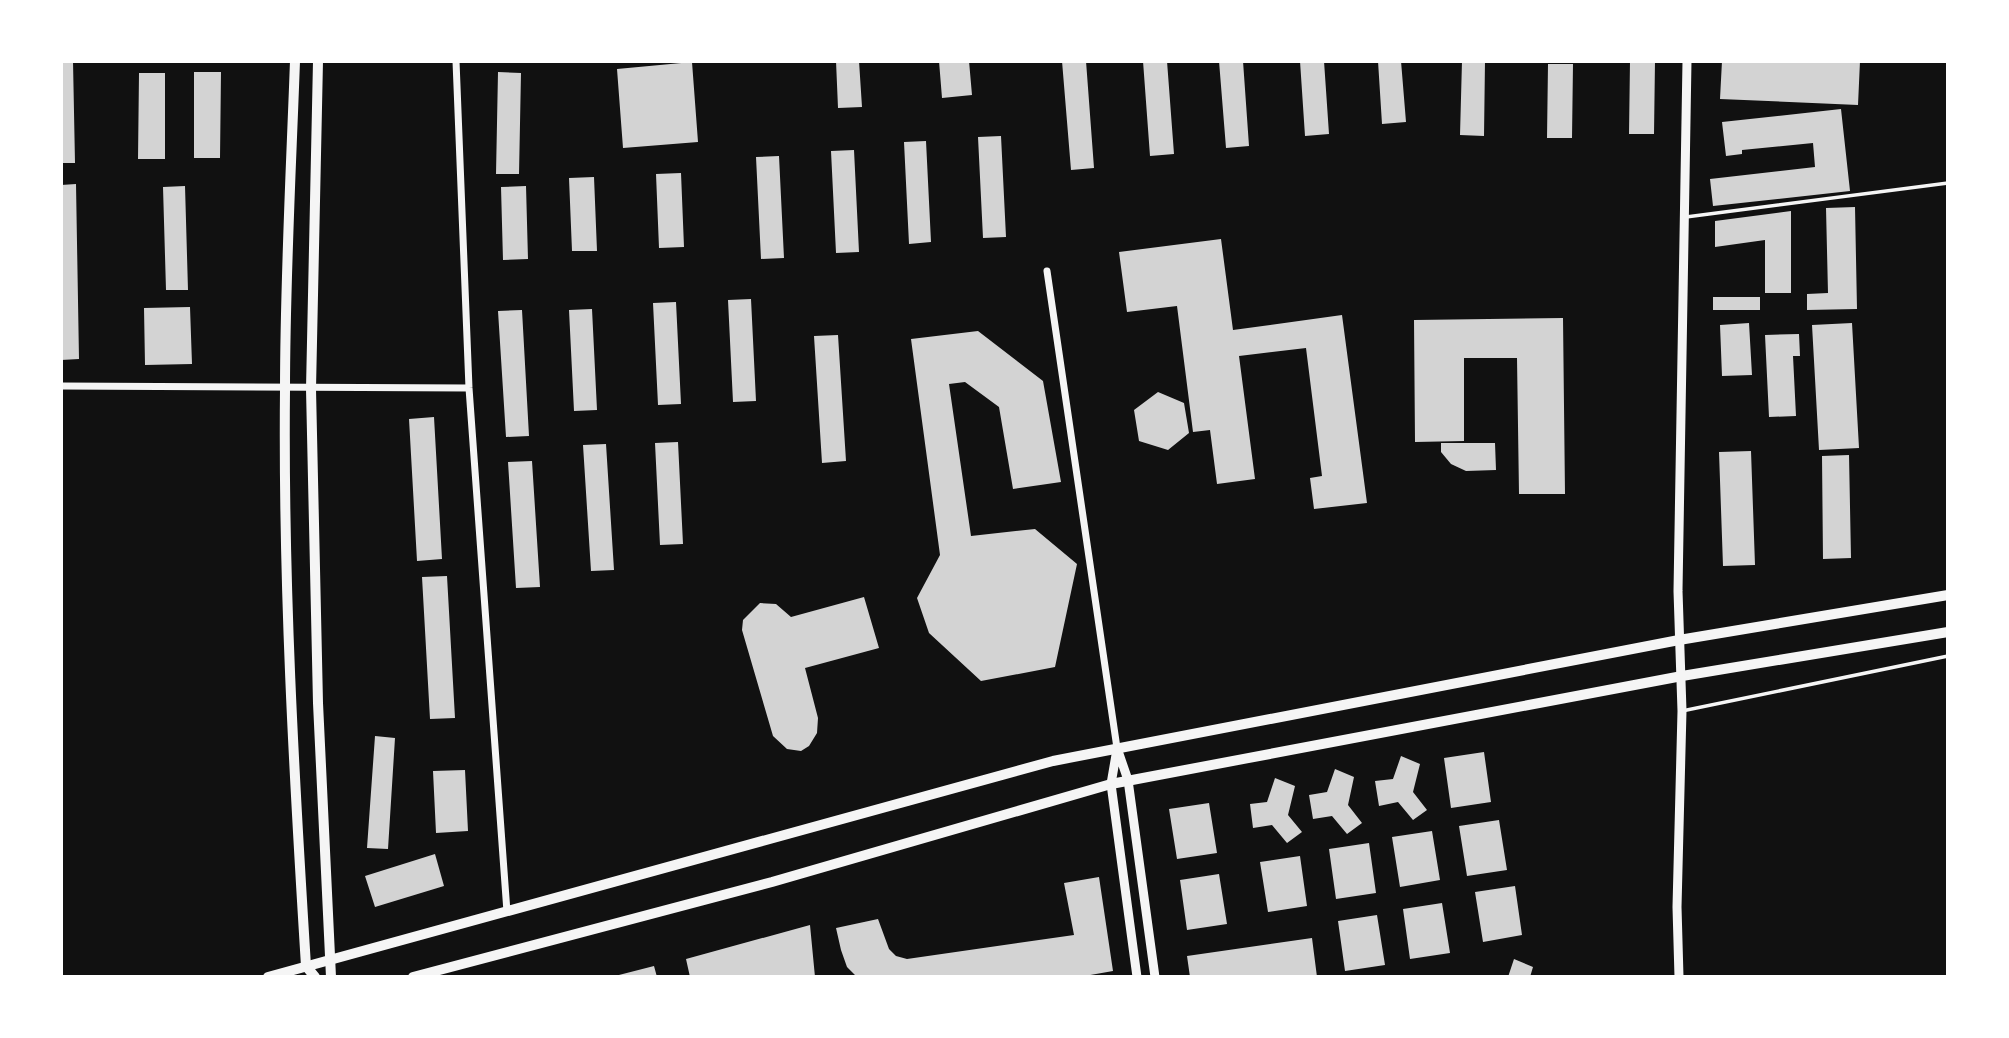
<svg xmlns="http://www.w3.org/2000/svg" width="2009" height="1038" viewBox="0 0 2009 1038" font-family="Quicksand,sans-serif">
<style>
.building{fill:#d3d3d3}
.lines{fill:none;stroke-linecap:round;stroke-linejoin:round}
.service{stroke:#f5f5f5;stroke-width:3.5}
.minor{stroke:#f5f5f5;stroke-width:7}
.tertiary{stroke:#f5f5f5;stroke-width:9}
.secondary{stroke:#f5f5f5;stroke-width:10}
.primary{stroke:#f5f5f5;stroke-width:10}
</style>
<rect width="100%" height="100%" fill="#111"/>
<!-- building -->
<path class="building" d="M61,61H73L75,163H61Z
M836,61H859L862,107L838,108Z
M939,61H969L972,95L942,98Z
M1062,61H1086L1094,168L1071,170Z
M1143,61H1167L1174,154L1150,156Z
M1219,61H1243L1249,146L1226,148Z
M1300,61H1324L1329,134L1305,136Z
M1378,61H1401L1406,122L1382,124Z
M1462,61H1485L1484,136L1460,135Z
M1630,61H1655L1654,134H1629Z
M1722,61H1860L1858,105L1720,99Z
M692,62L698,142L623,148L617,69Z
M1548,64H1573L1572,138H1547Z
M194,72H221L220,158H194Z
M498,72L521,73L519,174H496Z
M139,73H165V159H138Z
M1841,109L1850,191L1713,206L1710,179L1815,167L1813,143L1742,150V154L1726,156L1722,122Z
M1001,136L1006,237L983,238L978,137Z
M926,141L931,242L909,244L904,142Z
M854,150L859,252L836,253L831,151Z
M779,156L784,258L761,259L756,157Z
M681,173L684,247L659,248L656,174Z
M594,177L597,251H572L569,178Z
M76,184L79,359L61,360V185Z
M185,186L188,290H166L163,187Z
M526,186L528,259L503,260L501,187Z
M1855,207L1857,309L1807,310V294L1828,293L1826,208Z
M1791,211V293H1765V240L1715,247V221Z
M1221,239L1233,330L1342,315L1367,503L1314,509L1310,478L1322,476L1306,348L1239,356L1255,479L1217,484L1210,430L1193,432L1177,306L1127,312L1119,252Z
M1713,297H1760V310H1713Z
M751,299L756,401L733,402L728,300Z
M676,302L681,404L658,405L653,303Z
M190,307L192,364L145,365L144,308Z
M592,309L597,410L574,411L569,310Z
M522,310L529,436L506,437L498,311Z
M1563,318L1565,494H1519L1517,358H1464V441L1415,442L1414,320Z
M1749,323L1752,375L1722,376L1720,325Z
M1852,323L1859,448L1819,450L1812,325Z
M978,331L1043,381L1061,482L1013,489L999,407L965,382L949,384L971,536L1035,529L1077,564L1055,667L981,681L929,633L917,598L940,555L911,339Z
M1799,334L1800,356H1793L1796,416L1769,417L1765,335Z
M838,335L846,461L822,463L814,336Z
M1158,392L1184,403L1189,433L1168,450L1139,441L1134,410Z
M434,417L442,559L417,561L409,419Z
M678,442L683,544L660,545L655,443Z
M1441,443H1495L1496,470L1466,471L1451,464L1441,452Z
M606,444L614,570L591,571L583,445Z
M1751,451L1755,565L1723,566L1719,452Z
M1849,455L1851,558L1823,559L1822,456Z
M532,461L540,587L516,588L508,462Z
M447,576L455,718L430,719L422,577Z
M864,597L879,648L805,668L818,718L817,733L809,746L801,751L787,749L773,736L742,630L743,620L760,603L776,604L791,617Z
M375,736L395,738L388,849L367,848Z
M1484,752L1491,802L1451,808L1444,758Z
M1401,756L1420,764L1413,792L1427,810L1413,820L1398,802L1379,806L1375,781L1393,779Z
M1335,769L1354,777L1348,805L1362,823L1347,834L1332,816L1313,819L1309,795L1327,792Z
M465,770L468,831L436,833L433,771Z
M1275,778L1295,786L1288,815L1302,832L1287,843L1272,825L1253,828L1250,804L1267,802Z
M1209,803L1217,853L1177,859L1169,809Z
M1499,820L1507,870L1467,876L1459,826Z
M1432,831L1440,880L1400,887L1392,837Z
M1369,843L1376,893L1336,899L1329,849Z
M435,854L444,886L375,907L365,876Z
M1300,856L1307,906L1268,912L1260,862Z
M1219,874L1227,924L1187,930L1180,880Z
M1099,877L1113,971L1079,977H857L847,967L841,950L836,928L878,919L889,949L896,956L907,959L1074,935L1064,883Z
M1515,886L1522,935L1483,942L1475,892Z
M1442,903L1450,953L1410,959L1403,909Z
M1377,915L1385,965L1345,971L1338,921Z
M810,925L815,977H690L686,959Z
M1312,938L1317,977H1190L1187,956Z
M1514,959L1533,967L1530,977H1508Z
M654,966L657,977H615V976Z"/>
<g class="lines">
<!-- service -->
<path class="service" d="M1686,217L1948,183
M1682,711L1948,656"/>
<!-- minor -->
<path class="minor" d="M456,61L469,388L507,912
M1047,271L1117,748
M61,386L469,388"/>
<!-- tertiary -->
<path class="tertiary" d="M1117,748L1128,780L1155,977
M1117,749L1111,784L1137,977
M1679,977L1677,907L1682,711L1678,591L1687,61"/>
<!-- secondary -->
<path class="secondary" d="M295,61C291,171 285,280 285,390C283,582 294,774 306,966L315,977
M318,61L311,389L318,703L331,977"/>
<!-- primary -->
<path class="primary" d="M268,977L1053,761L1679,640L1948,595
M413,977L772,882L1111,784L1682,676L1948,632"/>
</g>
<!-- border -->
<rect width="2009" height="1038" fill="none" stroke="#ffffff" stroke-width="126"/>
</svg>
